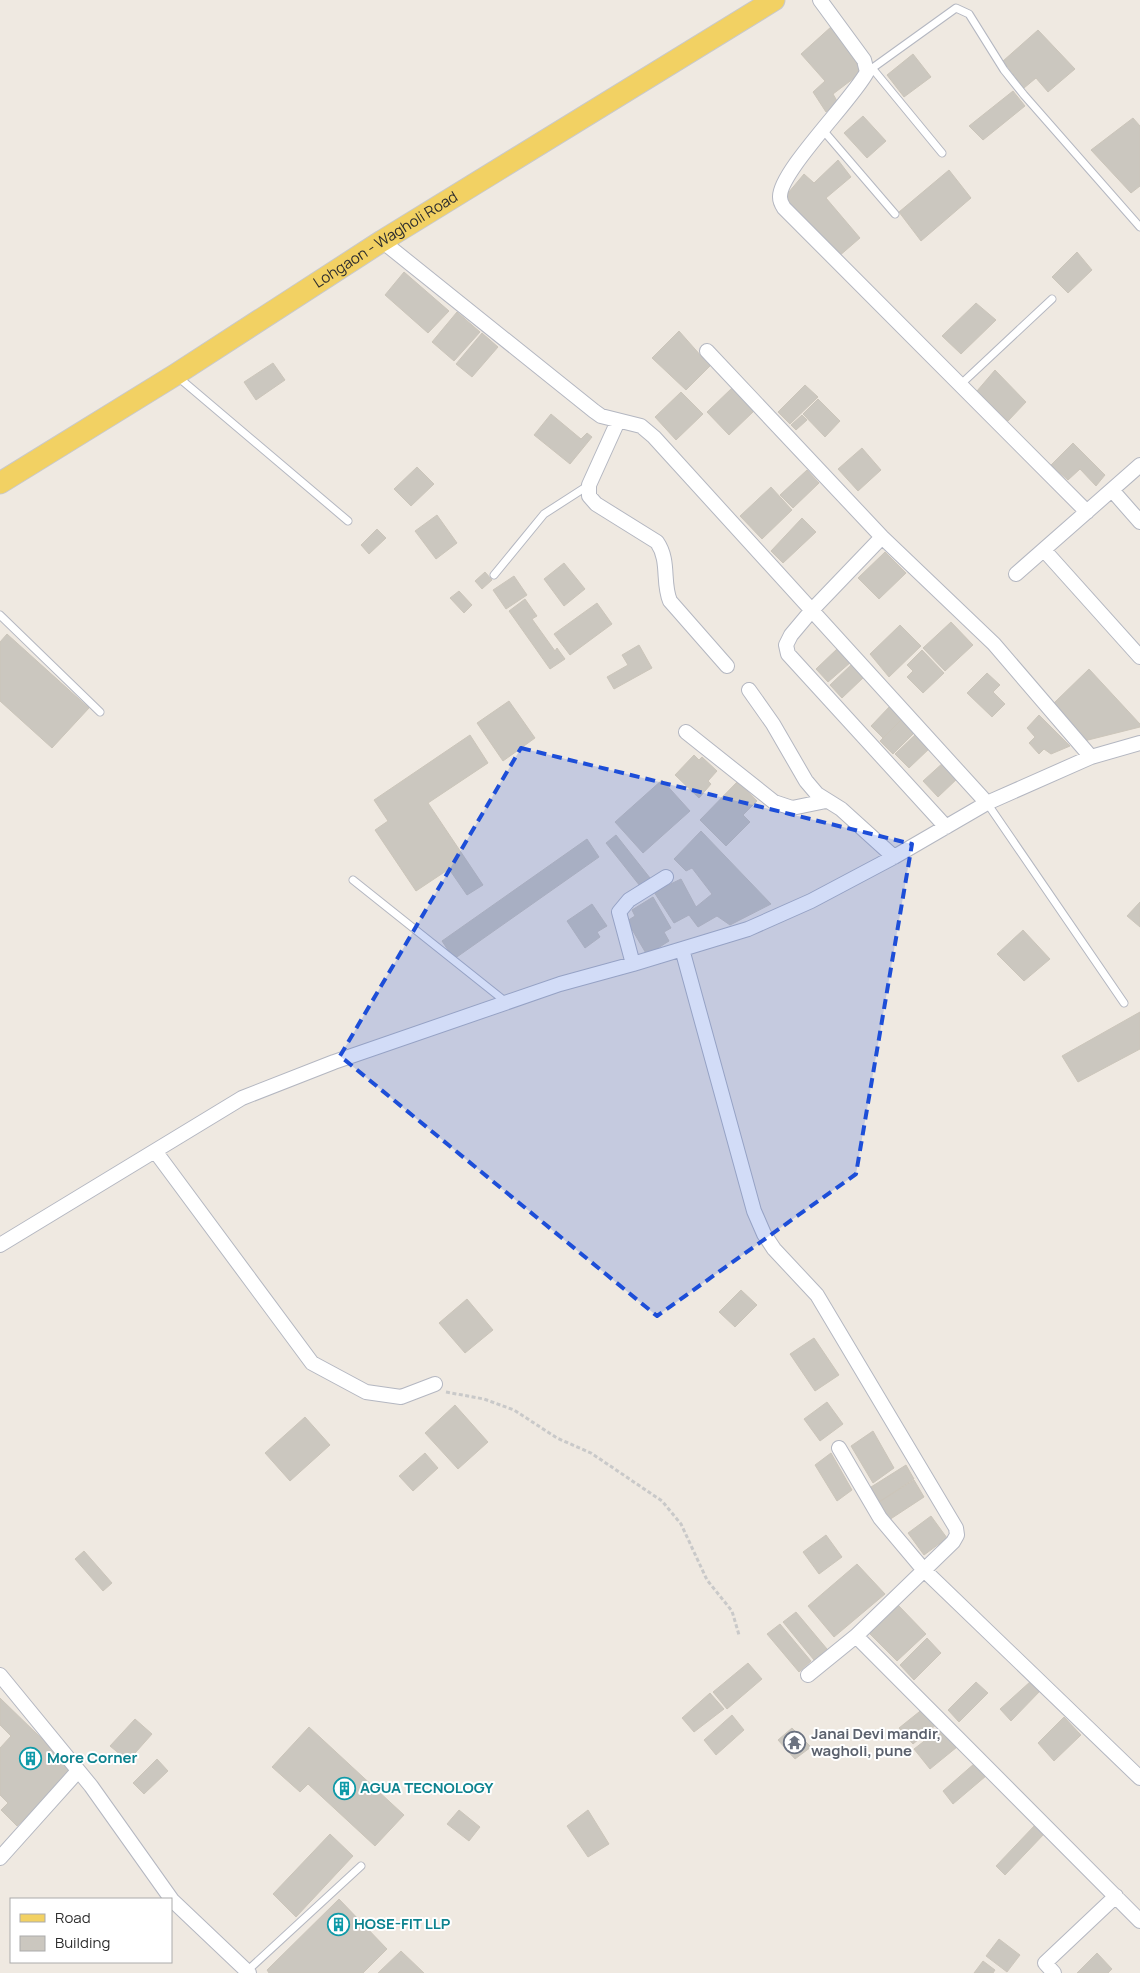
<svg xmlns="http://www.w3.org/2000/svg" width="1140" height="1973" viewBox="0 0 1140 1973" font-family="Manrope,sans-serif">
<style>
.building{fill:#cbc7bf;stroke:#cbc5ba}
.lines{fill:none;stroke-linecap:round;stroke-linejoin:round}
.service-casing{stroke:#b4b7c1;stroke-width:9}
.minor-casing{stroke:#b4b7c1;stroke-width:16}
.primary-casing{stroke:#c9c9c9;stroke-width:23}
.path{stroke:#c9c9c9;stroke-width:3;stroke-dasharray:4 2.5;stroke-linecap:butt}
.service{stroke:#fff;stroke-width:7}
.minor{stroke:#fff;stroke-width:14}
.primary{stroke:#f2d163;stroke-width:21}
.marked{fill:#1d4ed8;fill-opacity:0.2;stroke:#1d4ed8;stroke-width:4;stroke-dasharray:10 6;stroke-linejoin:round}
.labels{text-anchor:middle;stroke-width:4;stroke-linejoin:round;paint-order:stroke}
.street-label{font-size:15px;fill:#2e2e2e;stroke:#fff}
.worship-label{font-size:15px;font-weight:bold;fill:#5b616d;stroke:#fff;text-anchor:start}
.culture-label{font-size:15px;font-weight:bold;fill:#0d838f;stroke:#fff;text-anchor:start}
</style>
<rect width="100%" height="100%" fill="#efe9e1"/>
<!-- building -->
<path class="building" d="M832,26L862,72L833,94L837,101L826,112L813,92L825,81L801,54Z
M1038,30L1075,69L1048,92L1036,78L1024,88L1003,61Z
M913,54L931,77L904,97L887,75Z
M1013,91L1025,106L983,140L969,126Z
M863,116L886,141L867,158L844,133Z
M1133,118L1140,126V186L1131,193L1091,150Z
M838,160L851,177L826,198L860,238L838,257L783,199L804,174L814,183Z
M949,170L971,198L921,241L899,212Z
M1077,252L1092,270L1068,293L1052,277Z
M404,272L449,311L428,333L385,295Z
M976,303L996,320L961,354L942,336Z
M457,312L480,332L454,361L432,342Z
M679,331L710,366L686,390L652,358Z
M482,333L498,347L472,377L456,364Z
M273,363L285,380L256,400L244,382Z
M995,370L1026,402L1008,421L977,391Z
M805,385L818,397L790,424L778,412Z
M732,388L754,411L729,435L707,412Z
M681,392L703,414L676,440L655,417Z
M818,399L840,421L825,437L803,414Z
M551,414L581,439L587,433L592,437L570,464L534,435Z
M802,415L807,420L796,430L791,425Z
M1073,443L1105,475L1096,486L1080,469L1068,480L1051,465Z
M862,448L881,470L858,491L838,469Z
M417,467L434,484L411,506L394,489Z
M807,470L819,483L793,508L780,495Z
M771,487L792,510L762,539L740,516Z
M437,515L457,543L436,559L415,531Z
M802,518L816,532L783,563L771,551Z
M377,529L386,538L369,554L361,545Z
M885,552L906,573L879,599L858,578Z
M564,563L585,589L564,606L544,579Z
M485,572L492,580L482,589L475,581Z
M514,576L527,595L506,609L493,590Z
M459,591L472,605L464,613L450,598Z
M525,599L537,616L532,619L555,651L557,648L565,659L550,669L509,611Z
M597,603L612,624L570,655L554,634Z
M951,622L973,645L945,671L923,648Z
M900,625L921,646L889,677L870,654Z
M7,634L89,708L52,748L0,701V642Z
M639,645L652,668L614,689L607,677L628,665L622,655Z
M838,648L851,662L828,682L816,669Z
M922,650L944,673L923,693L907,677L913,671L907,665Z
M852,664L864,677L842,698L830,685Z
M1089,669L1140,724V727L1084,741L1054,703Z
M987,673L1000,685L993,692L1005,704L992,717L967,693Z
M509,701L535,738L503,761L477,723Z
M891,705L903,718L883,738L871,726Z
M1039,715L1070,746L1051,754L1044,749L1039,754L1029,743L1035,737L1027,728Z
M903,718L916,731L893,754L880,741Z
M917,733L931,747L909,768L895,754Z
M470,735L488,763L428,803L483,885L467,895L449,869L416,891L375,830L388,821L374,800Z
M694,755L699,760L702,757L717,771L708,781L711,784L699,798L675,775Z
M945,761L959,777L938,797L923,781Z
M662,780L690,811L643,853L615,822Z
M738,781L757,801L743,815L750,822L726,846L700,820Z
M701,831L771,904L730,925L717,916L698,927L689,915L674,923L654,892L681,879L696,907L712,894L692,868L686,871L674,859Z
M616,835L650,878L640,886L606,843Z
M587,839L599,857L454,959L442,941Z
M653,897L671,928L664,932L669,941L647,955L627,921L635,916L632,910Z
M1140,902V927L1127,916Z
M592,904L607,926L597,932L600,937L585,948L567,921Z
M1023,930L1050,959L1024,981L997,954Z
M1140,1012V1049L1078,1082L1062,1056Z
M741,1290L757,1305L735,1327L719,1312Z
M467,1299L493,1330L465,1353L439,1323Z
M814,1338L839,1375L815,1391L790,1354Z
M827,1402L843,1424L820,1441L804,1419Z
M455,1405L488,1442L458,1469L425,1433Z
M305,1417L330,1445L290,1481L265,1453Z
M873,1431L894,1468L873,1483L851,1446Z
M425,1453L438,1468L413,1491L399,1476Z
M831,1453L852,1490L837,1501L815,1465Z
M906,1465L914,1479L879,1502L871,1487Z
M914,1480L924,1497L889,1520L879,1502Z
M931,1516L947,1538L924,1555L908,1533Z
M826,1535L842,1557L819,1574L803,1552Z
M84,1551L112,1583L103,1591L75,1559Z
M857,1564L885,1594L834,1637L808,1606Z
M898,1605L926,1634L897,1661L869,1633Z
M796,1612L827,1649L814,1660L783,1622Z
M780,1624L811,1661L799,1672L767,1634Z
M927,1638L941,1653L914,1680L900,1665Z
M748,1663L762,1679L727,1709L713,1692Z
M1031,1681L1041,1690L1011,1721L1000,1709Z
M976,1682L988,1693L959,1722L948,1710Z
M710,1693L724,1709L694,1732L682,1718Z
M0,1698L73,1769L17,1826L1,1810L8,1803L0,1795V1748L11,1736L0,1725Z
M924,1708L937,1724L913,1744L899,1728Z
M732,1715L744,1730L716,1755L704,1740Z
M1064,1717L1081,1735L1054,1761L1038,1743Z
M135,1719L152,1734L128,1761L110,1746Z
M309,1727L404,1815L375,1846L308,1784L300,1792L272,1767Z
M792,1728L811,1747L795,1759L778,1740Z
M941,1728L957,1747L930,1769L914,1749Z
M157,1759L168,1771L144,1794L133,1783Z
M975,1763L986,1776L953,1804L943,1791Z
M459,1810L480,1827L469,1841L447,1824Z
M588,1810L609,1844L588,1857L567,1826Z
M1036,1824L1045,1833L1005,1875L996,1866Z
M330,1834L353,1856L296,1917L273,1894Z
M339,1899L387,1949L363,1973H269L267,1970Z
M999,1939L1020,1955L1007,1972L986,1956Z
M401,1951L424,1973H378Z
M1097,1953L1112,1969L1108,1973H1077Z
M983,1961L995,1970L993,1973H974Z"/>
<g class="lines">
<defs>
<path id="service" d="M872,68L942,153
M867,72L956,8L969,14L1004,70L1024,95L1140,227
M822,129L895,214
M178,377L348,521
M960,385L1052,299
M494,575L544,514L589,485
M0,615L100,712
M987,803L1124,1003
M353,880L506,1002
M247,1971L361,1866"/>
<path id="minor" d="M820,0L864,60L867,72C853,99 779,172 780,197C780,201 782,205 784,208L1087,512
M707,351L882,537L994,644L1091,757
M618,421L589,485V496L596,504L657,542C670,561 662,582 670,601L727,666
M1112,490L1140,522
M882,537L812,610L791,635L786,645L788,654L946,827
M1044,550L1140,657
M1016,574L1140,465
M749,690L773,724L806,781L817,794L841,809L894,857
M686,732L774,802L792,808L826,801
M987,803L1091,757L1140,743
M682,949L754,1211L764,1234L774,1249L817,1295L956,1528L957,1535L953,1542L856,1636L1140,1921
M633,964L619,912L629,900L666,877
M155,1151L312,1363L366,1392L401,1397L435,1384
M0,1245L242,1098L334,1062L560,984L633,964L748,929L811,901L894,857L987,803L654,437L641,426L601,416L594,411L382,241
M839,1448L880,1518L923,1569L1140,1778
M0,1675L91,1786L172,1900L249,1973
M808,1675L856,1636
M0,1858L78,1771
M1054,1973L1045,1963L1116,1896"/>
<g id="primary">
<path id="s1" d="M0,483L175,375L382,241L774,0"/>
</g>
</defs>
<!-- service casing -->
<use href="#service" class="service-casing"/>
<!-- minor casing -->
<use href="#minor" class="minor-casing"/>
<!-- primary casing -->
<use href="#primary" class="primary-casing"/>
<!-- path -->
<path class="path" d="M446,1392L484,1399L514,1410L557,1438L591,1453L662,1501L681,1524L707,1580L732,1611L739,1635"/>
<!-- service -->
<use href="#service" class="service"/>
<!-- minor -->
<use href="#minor" class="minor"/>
<!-- primary -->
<use href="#primary" class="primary"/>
</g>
<!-- marked area -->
<path class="marked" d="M521,748L912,844L856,1174L657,1316L340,1056Z"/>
<!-- icons -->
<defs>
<symbol id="temple-ring" viewBox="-11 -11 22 22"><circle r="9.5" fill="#fff" stroke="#6b7280" stroke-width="1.5"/><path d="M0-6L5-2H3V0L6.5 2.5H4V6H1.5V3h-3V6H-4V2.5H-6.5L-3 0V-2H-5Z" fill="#6b7280"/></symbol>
<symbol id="building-ring" viewBox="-11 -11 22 22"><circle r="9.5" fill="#fff" stroke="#0f9aa8" stroke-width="1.5"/><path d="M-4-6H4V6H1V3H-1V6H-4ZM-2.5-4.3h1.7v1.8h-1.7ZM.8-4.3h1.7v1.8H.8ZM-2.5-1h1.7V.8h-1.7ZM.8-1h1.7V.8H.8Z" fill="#0f9aa8"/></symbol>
</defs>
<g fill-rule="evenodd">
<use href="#temple-ring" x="782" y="1730" width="25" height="25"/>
<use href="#building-ring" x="18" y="1746" width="25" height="25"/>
<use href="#building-ring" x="332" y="1776" width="25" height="25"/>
<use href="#building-ring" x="326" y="1912" width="25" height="25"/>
</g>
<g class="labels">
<!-- street labels -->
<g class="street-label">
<text dy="5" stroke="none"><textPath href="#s1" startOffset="456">Lohgaon - Wagholi Road</textPath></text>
</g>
<!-- worship labels -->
<g class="worship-label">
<text x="811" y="1739">Janai Devi mandir,<tspan x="811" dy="17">wagholi, pune</tspan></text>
</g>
<!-- culture labels -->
<g class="culture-label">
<text x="47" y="1763">More Corner</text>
<text x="360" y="1793">AGUA TECNOLOGY</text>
<text x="354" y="1929">HOSE-FIT LLP</text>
</g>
</g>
<!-- legend -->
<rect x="10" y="1898" width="162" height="65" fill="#ffffff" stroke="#ababab"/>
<rect x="20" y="1914" width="25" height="8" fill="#f2d163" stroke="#ababab"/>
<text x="55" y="1923" font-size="15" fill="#2e2e2e">Road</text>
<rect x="20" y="1936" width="25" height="15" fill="#cbc7bf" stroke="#ababab"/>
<text x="55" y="1948" font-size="15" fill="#2e2e2e">Building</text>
</svg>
